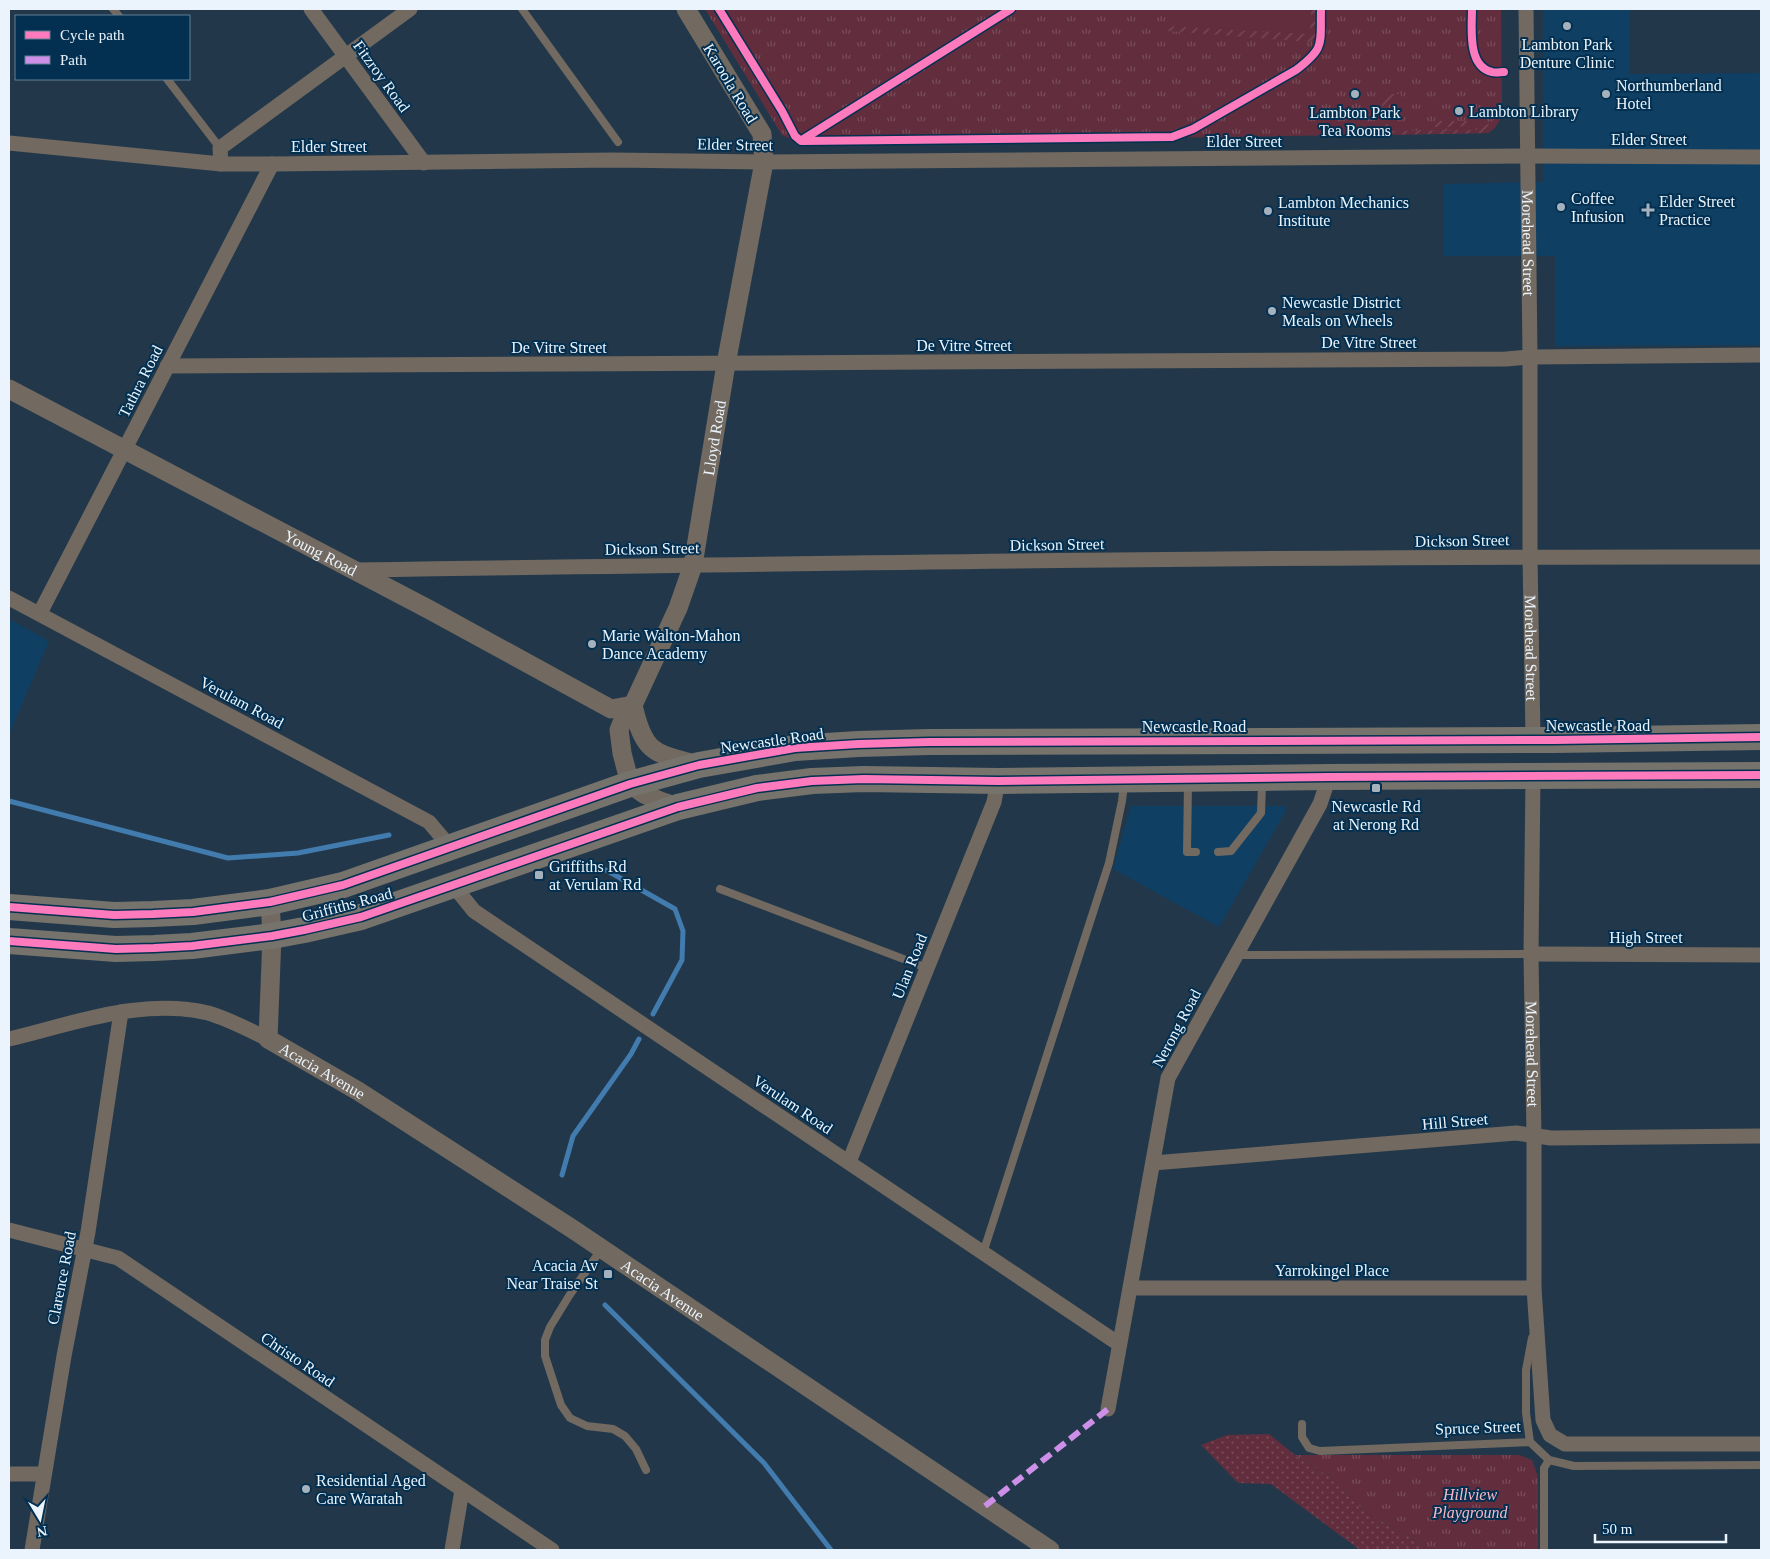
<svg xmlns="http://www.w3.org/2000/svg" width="1770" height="1559" viewBox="0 0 1770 1559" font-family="Georgia,serif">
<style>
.built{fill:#103f64}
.grass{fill:url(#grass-dots)}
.park{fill:url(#park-tufts)}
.garden{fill:url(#garden-furrows)}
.pitch{fill:#622e3e}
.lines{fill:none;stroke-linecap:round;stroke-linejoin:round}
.stream{stroke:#427caf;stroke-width:5}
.service{stroke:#726960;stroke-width:8}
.minor{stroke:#726960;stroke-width:15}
.tertiary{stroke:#726960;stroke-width:19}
.trunk{stroke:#76736c;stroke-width:26}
.quiet{stroke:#ce8fe9;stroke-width:6;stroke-dasharray:12 6;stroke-linecap:butt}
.cycleway-casing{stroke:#033051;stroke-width:11}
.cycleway{stroke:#fd7abc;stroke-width:8}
.poi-dot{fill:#a5b2be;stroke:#033051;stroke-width:2}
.labels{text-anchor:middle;stroke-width:4;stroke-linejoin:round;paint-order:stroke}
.poi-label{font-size:16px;fill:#ebf4fc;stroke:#033051;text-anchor:start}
.street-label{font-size:16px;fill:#ebf4fc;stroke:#033051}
.park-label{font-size:16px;font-style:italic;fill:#fcb7c3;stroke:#033051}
</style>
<defs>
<pattern id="grass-dots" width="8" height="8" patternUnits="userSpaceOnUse" patternTransform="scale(1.25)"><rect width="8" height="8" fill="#622e3e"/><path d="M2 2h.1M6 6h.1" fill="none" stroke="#794d5b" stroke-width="1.8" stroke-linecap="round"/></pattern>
<pattern id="park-tufts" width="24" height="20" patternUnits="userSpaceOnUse" patternTransform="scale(1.25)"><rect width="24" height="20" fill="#622e3e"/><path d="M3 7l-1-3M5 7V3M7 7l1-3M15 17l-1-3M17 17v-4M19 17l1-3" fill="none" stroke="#794d5b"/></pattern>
<pattern id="garden-furrows" width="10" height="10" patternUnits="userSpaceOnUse" patternTransform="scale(1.25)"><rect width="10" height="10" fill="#622e3e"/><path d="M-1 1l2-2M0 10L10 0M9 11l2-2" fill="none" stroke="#794d5b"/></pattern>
</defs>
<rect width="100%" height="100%" fill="#22384a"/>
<!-- built -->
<path class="built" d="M1543,9H1630L1629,74L1761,73V345L1555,346V256H1444L1443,184L1543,182Z
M9,619L49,641L9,735Z
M1131,806H1285V812L1219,927L1113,869Z"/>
<!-- grass -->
<path class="grass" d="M1269,1434L1295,1455L1330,1477L1367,1513L1421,1544L1426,1550H1360L1271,1484L1238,1483L1201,1445L1227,1435Z"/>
<!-- park -->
<path class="park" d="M705,9H1501L1502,114L1495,128L1488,133L801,143L782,135Z
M1295,1455H1519L1532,1460L1538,1477V1550H1426L1421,1544L1367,1513L1330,1477Z"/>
<!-- garden -->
<path class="garden" d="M1311,9H1318L1317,35L1310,42L1166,31V26L1309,34Z
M1382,94H1401V98H1392L1388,105V126H1383Z
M1498,109L1502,114C1499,123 1496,127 1488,133L1388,135V131L1477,130L1478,126L1491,124L1494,118V110Z
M1471,121V126L1434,127V121Z"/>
<!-- pitch -->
<path class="pitch" d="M1170,9H1311L1310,34L1169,26Z"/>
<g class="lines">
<!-- stream -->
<path class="stream" d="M9,801L228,858L298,853L389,835
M606,870L675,909L683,931L682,960L653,1014
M562,1175L573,1136L631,1054L639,1039
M605,1305L764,1463L831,1550"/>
<!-- service -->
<path class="service" d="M113,9L119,16
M522,9L618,142
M167,79L220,148
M1188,783L1187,852H1196
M1218,852L1231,851L1261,813L1262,783
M720,889L927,968
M1236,955L1531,954
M602,1248L569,1296L550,1327L545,1340V1356L561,1405L570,1418L587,1426L613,1429L625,1436L636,1449L646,1470
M983,1253L1109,863L1122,801L1124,784
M1302,1424V1437L1309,1448L1320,1451L1530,1442L1549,1460L1574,1466L1761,1465
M1530,1442L1526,1413V1370L1532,1338
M1544,1550V1468L1549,1460"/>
<!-- minor -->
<g class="minor">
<path d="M311,9L424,163"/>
<path id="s1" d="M1526,9L1530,357V556L1533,739"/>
<path d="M9,143L221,164H272L613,160L764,162L1528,156L1761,157"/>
<path d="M221,164L220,148L410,9"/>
<path d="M167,366L1506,359L1530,357L1761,355"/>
<path d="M355,570C824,563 1293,556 1761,557"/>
<path d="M9,598L429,822L451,848"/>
<path d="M40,613L272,164"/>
<path id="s2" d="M1533,776L1531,954L1534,1136V1288L1543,1420L1550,1435L1565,1444H1761"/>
<path d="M453,885L474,911L1119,1344"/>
<path d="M1531,954L1761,955"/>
<path d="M9,1039C72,1024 143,997 208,1013C229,1019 249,1030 268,1039"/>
<path d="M849,1162L994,802L998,781"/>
<path d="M1153,1163L1516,1133L1551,1138L1761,1136"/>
<path d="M9,1230L118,1258L552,1550"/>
<path d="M1131,1288H1534"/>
<path d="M1108,1409L1168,1078L1320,804L1329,777"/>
<path d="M9,1474H43"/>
<path d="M32,1550L64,1356L88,1232L121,1012"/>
<path d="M452,1550L462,1490"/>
</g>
<!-- tertiary -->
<g class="tertiary">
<path id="s3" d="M9,389L430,610L611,709L633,705"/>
<path d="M633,705C644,754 654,753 699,765"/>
<path id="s4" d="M678,807L660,801L644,794L630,784L622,753L619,730L623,720L633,705L678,608L693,565L726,364L764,162L762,134L686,9"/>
<path id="s5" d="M270,902L272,936L268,1039L358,1091L571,1228L1050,1550"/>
</g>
<!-- trunk -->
<path class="trunk" d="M9,907L114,915L153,914L193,912L270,902L343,885L630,784L699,765L795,748L858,744L929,742L1554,740L1761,737
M9,941L116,949L154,948L192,946L272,936L304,930L361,917L678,807L757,788L812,781L864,779L998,781L1329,777L1761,775"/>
<!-- quiet -->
<path class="quiet" d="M985,1506L1108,1409"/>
<defs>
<path id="cycleway" d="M719,9L782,111L795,136L801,141L1172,137L1193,129L1296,70C1326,47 1320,44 1321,9
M1472,9C1472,28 1467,66 1492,72C1495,73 1500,72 1504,72
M802,140L1011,9
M9,907L114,915L153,914L193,912L270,902L343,885L630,784L699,765L795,748L858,744L929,742L1554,740L1761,737
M9,941L116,949L154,948L192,946L272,936L304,930L361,917L678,807L757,788L812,781L864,779L998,781L1329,777L1761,775"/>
</defs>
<!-- cycleway casing -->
<use href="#cycleway" class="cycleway-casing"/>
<!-- cycleway -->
<use href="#cycleway" class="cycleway"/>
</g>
<!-- markers -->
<g class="poi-dot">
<circle cx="1567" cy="26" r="5"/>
<circle cx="1355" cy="94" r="5"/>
<circle cx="1606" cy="94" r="5"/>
<circle cx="1459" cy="111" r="5"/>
<circle cx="1561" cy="207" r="5"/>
<path d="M1645.5 202.5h5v5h5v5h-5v5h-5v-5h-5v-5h5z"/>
<circle cx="1268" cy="211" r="5"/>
<circle cx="1272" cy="311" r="5"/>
<circle cx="592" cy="644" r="5"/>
<rect x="1371" y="783" width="10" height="10" rx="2.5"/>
<rect x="534" y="870" width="10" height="10" rx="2.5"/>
<rect x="603" y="1269" width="10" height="10" rx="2.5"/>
<circle cx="306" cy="1489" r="5"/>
</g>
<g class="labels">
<!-- poi labels -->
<g class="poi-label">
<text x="1567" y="50" text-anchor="middle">Lambton Park<tspan x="1567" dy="18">Denture Clinic</tspan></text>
<text x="1616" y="91">Northumberland<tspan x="1616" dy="18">Hotel</tspan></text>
<text x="1469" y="117">Lambton Library</text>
<text x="1355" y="118" text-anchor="middle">Lambton Park<tspan x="1355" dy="18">Tea Rooms</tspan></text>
<text x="1571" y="204">Coffee<tspan x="1571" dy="18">Infusion</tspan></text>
<text x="1659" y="207">Elder Street<tspan x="1659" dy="18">Practice</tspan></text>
<text x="1278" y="208">Lambton Mechanics<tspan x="1278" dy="18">Institute</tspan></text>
<text x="1282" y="308">Newcastle District<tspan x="1282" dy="18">Meals on Wheels</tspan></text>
<text x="602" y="641">Marie Walton-Mahon<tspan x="602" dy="18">Dance Academy</tspan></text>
<text x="1376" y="812" text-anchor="middle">Newcastle Rd<tspan x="1376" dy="18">at Nerong Rd</tspan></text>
<text x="549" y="872">Griffiths Rd<tspan x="549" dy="18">at Verulam Rd</tspan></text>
<text x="598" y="1271" text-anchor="end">Acacia Av<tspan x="598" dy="18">Near Traise St</tspan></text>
<text x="316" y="1486">Residential Aged<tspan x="316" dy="18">Care Waratah</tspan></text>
</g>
<!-- street labels -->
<g class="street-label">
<text transform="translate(382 76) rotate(54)" y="6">Fitzroy Road</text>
<text transform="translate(731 83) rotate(59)" y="6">Karoola Road</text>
<text x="1649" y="145">Elder Street</text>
<text x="1244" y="147">Elder Street</text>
<text transform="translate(735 144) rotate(1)" y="6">Elder Street</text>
<text x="329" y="152">Elder Street</text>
<text dy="6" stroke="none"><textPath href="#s1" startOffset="234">Morehead Street</textPath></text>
<text x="1369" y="348">De Vitre Street</text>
<text x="964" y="351">De Vitre Street</text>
<text x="559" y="353">De Vitre Street</text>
<text transform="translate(140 381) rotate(-63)" y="6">Tathra Road</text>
<text dy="6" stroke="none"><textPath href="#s4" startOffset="419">Lloyd Road</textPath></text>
<text transform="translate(1462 540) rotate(-1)" y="6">Dickson Street</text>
<text transform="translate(1057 544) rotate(-1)" y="6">Dickson Street</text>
<text transform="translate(652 548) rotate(-1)" y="6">Dickson Street</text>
<text dy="6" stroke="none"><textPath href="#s3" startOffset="352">Young Road</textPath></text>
<text dy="6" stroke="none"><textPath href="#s1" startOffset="639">Morehead Street</textPath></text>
<text transform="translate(242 702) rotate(28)" y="6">Verulam Road</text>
<text x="1598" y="731">Newcastle Road</text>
<text x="1194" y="732">Newcastle Road</text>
<text transform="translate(772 740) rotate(-8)" y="6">Newcastle Road</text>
<text transform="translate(347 904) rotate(-15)" y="6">Griffiths Road</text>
<text x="1646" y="943">High Street</text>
<text transform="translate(909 966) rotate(-68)" y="6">Ulan Road</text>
<text transform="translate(1176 1028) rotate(-62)" y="6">Nerong Road</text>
<text dy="6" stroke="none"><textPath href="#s2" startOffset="278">Morehead Street</textPath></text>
<text dy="6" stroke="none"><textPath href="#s5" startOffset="200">Acacia Avenue</textPath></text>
<text transform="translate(793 1104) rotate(34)" y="6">Verulam Road</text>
<text transform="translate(1455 1121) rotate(-5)" y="6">Hill Street</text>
<text x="1332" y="1276">Yarrokingel Place</text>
<text transform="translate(61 1278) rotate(-79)" y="6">Clarence Road</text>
<text dy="6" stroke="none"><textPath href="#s5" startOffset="605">Acacia Avenue</textPath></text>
<text transform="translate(298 1359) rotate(34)" y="6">Christo Road</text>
<text transform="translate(1478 1427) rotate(-2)" y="6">Spruce Street</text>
</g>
<!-- park labels -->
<g class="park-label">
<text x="1470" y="1500">Hillview<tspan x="1470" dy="18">Playground</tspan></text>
</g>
</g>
<!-- border -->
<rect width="1770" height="1559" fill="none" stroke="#ebf4fc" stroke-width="20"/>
<!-- legend -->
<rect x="15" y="15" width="175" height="65" fill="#033051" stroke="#607e95"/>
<rect x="25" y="31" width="25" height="8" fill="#fd7abc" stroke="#607e95"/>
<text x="60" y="40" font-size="15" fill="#ebf4fc">Cycle path</text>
<rect x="25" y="56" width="25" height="8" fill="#ce8fe9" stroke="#607e95"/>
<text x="60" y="65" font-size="15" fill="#ebf4fc">Path</text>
<!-- north arrow -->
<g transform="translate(40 1519) rotate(170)" stroke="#033051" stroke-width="4" paint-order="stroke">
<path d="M0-4L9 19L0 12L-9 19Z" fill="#ebf4fc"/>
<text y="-8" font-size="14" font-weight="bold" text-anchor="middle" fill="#ebf4fc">N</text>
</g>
<!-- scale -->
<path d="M1595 1534v8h131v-8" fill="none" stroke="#ebf4fc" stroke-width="2.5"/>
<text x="1602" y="1534" font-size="15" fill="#ebf4fc" stroke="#033051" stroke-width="4" paint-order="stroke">50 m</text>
</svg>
